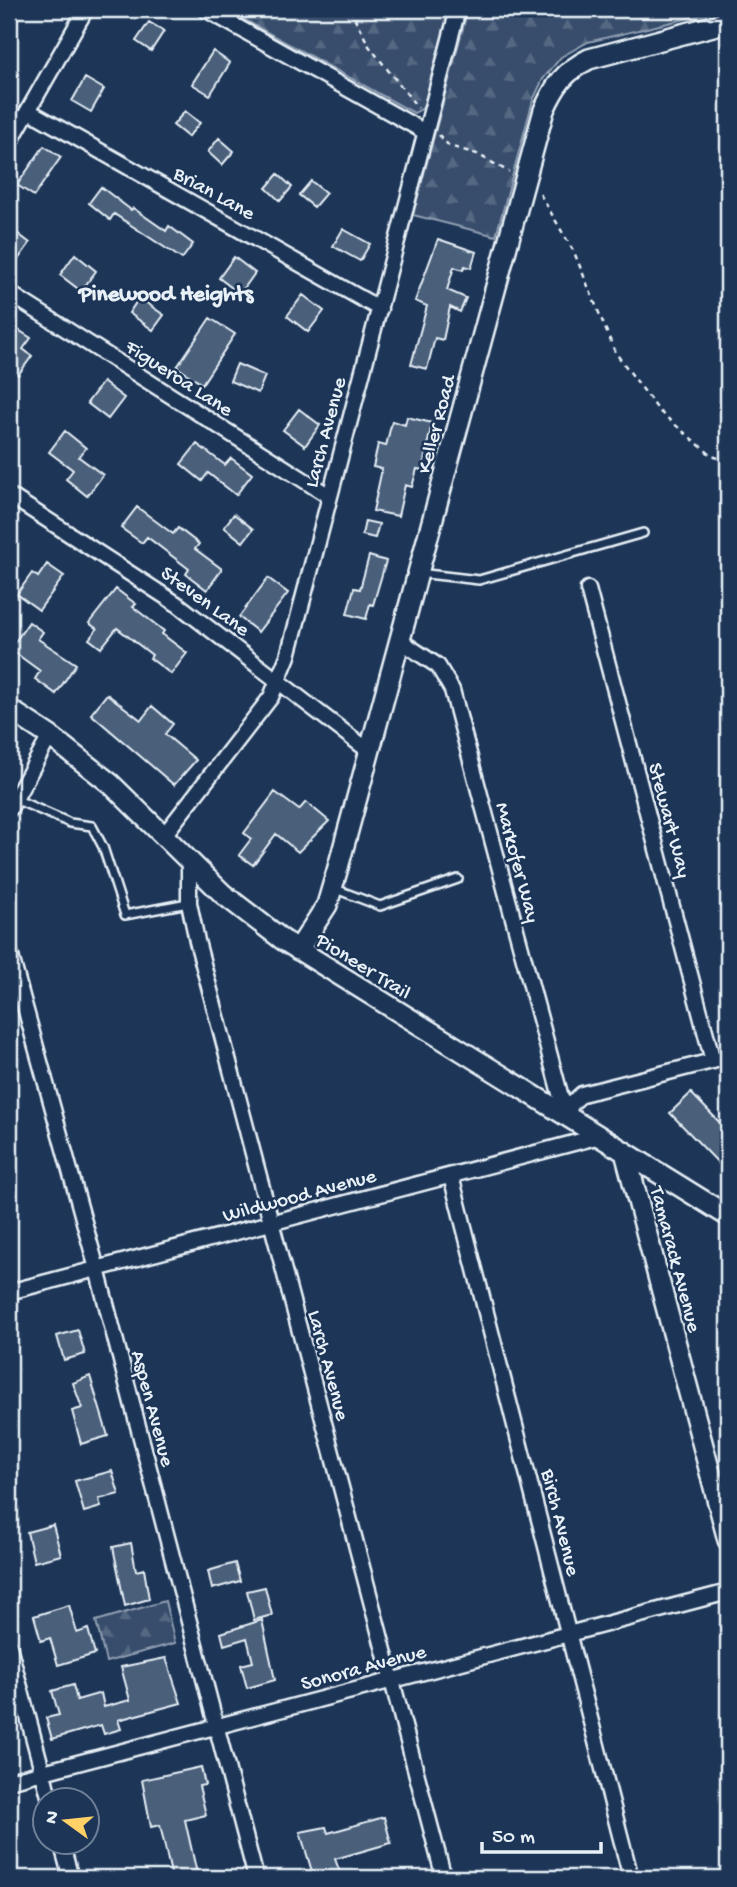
<svg xmlns="http://www.w3.org/2000/svg" width="737" height="1887" viewBox="0 0 737 1887" font-family="'Gochi Hand',sans-serif">
<style>
.forest{fill:url(#forest-firs);stroke:#909fb2;stroke-width:2}
.building{fill:#495e7a;stroke:#e8f1f8;stroke-width:2}
.lines{fill:none;stroke-linecap:round;stroke-linejoin:round}
.lane-casing{stroke:#e8f1f8;stroke-width:12}
.street-casing{stroke:#e8f1f8;stroke-width:19}
.secondary-casing{stroke:#e8f1f8;stroke-width:24}
.path{stroke:#e8f1f8;stroke-width:2.5;stroke-dasharray:5 5;stroke-linecap:butt}
.lane{stroke:#1d3557;stroke-width:7}
.street{stroke:#1d3557;stroke-width:14}
.secondary{stroke:#1d3557;stroke-width:19}
.labels{text-anchor:middle;stroke-width:5;stroke-linejoin:round;paint-order:stroke}
.street-label{font-size:21px;fill:#e8f1f8;stroke:#1d3557}
.neighbourhood-label{font-size:23px;font-weight:bold;fill:#e8f1f8;stroke:#1d3557}
</style>
<defs>
<pattern id="forest-firs" width="22" height="20" patternUnits="userSpaceOnUse" patternTransform="scale(1.75)"><rect width="22" height="20" fill="#374d6c"/><path d="M5 1l3.5 6h-7zM16 11l3.5 6h-7z" fill="#546782"/></pattern>
</defs>
<rect width="100%" height="100%" fill="#1d3557"/>
<filter id="ink" filterUnits="userSpaceOnUse"><feTurbulence type="fractalNoise" baseFrequency=".0143" numOctaves="2"/><feDisplacementMap in="SourceGraphic" scale="14" xChannelSelector="R" yChannelSelector="G"/><feConvolveMatrix kernelMatrix="1 2 1 2 8 2 1 2 1" color-interpolation-filters="sRGB"/></filter>
<g filter="url(#ink)">
<!-- forest -->
<path class="forest" d="M225,9H449L423,108L414,113Z
M468,9H552L559,14L561,9H727L588,42L561,57L543,79L533,100L496,236L413,215Z
M165,1601L175,1643L106,1662L96,1621Z"/>
<!-- building -->
<path class="building" d="M149,22L164,31L151,51L136,41Z
M213,51L230,63L210,95L192,84Z
M85,78L104,89L91,112L72,101Z
M185,111L200,123L188,137L173,125Z
M219,138L234,151L222,165L208,152Z
M44,146L61,157L34,196L17,185Z
M278,174L292,187L280,201L266,188Z
M311,181L326,193L314,207L299,195Z
M101,187L131,210L133,208L166,231L169,226L193,244L182,259L114,214L110,220L89,203Z
M9,227L30,243L9,272Z
M343,229L370,244L360,261L333,246Z
M438,239L476,252L471,268L465,266L463,270L454,267L447,290L466,298L460,312L450,307L443,340L435,338L427,369L411,365L427,306L415,301Z
M75,254L96,271L81,291L60,275Z
M234,257L255,273L240,294L219,278Z
M303,295L324,311L308,332L287,316Z
M139,298L164,315L153,330L129,313Z
M210,318L235,334L202,384L177,367Z
M9,324L31,338L23,349L32,356L18,375L9,368Z
M237,364L265,376L258,393L230,381Z
M103,382L124,398L108,419L87,403Z
M299,409L320,425L305,446L283,430Z
M407,417L432,423L422,470L417,469L412,487L405,485L398,516L373,511L382,469L373,467L378,444L386,446L392,421L405,425Z
M65,431L86,448L79,457L103,475L87,496L66,479L73,470L49,452Z
M197,444L225,465L231,458L252,474L236,495L208,473L202,481L181,464Z
M137,507L173,534L178,528L199,544L195,549L222,569L207,590L186,574L189,569L147,537L142,543L121,528Z
M234,514L253,529L243,542L224,527Z
M365,521L379,524L375,538L362,535Z
M369,556L386,561L373,605L370,604L366,619L347,614L354,588L360,589Z
M47,564L64,576L39,610L17,594L32,573L38,577Z
M268,578L288,593L258,632L239,617Z
M116,589L136,604L133,607L164,631L162,634L187,653L171,674L150,658L152,655L117,628L101,648L89,639L97,629L89,623Z
M29,622L43,632L38,639L76,664L56,694L35,679L40,671L10,649Z
M107,694L141,720L152,706L173,724L165,734L196,760L174,785L91,714Z
M275,792L299,810L306,802L329,821L298,852L276,834L253,865L239,855L251,839L244,833Z
M691,1093L728,1131V1173L670,1113Z
M78,1330L85,1354L64,1360L57,1336Z
M90,1376L108,1436L81,1444L72,1411L82,1408L73,1383Z
M112,1471L119,1494L99,1499L101,1507L84,1512L75,1481Z
M53,1525L61,1555L34,1562L27,1532Z
M131,1543L136,1571L144,1569L149,1599L125,1606L113,1547Z
M235,1563L240,1581L212,1589L208,1571Z
M265,1587L272,1615L254,1620L247,1591Z
M69,1605L77,1633L88,1629L95,1654L58,1665L50,1638L41,1641L34,1616Z
M262,1620L275,1680L247,1688L241,1665L253,1662L247,1638L224,1645L221,1633Z
M166,1658L181,1703L118,1720L121,1729L104,1734L101,1725L52,1739L46,1718L59,1715L52,1691L73,1685L77,1700L101,1693L104,1707L130,1700L121,1667Z
M201,1767L205,1785L199,1786L206,1815L185,1820L198,1878H172L160,1825L151,1827L142,1780Z
M384,1817L391,1843L335,1859L342,1878H314L300,1832L326,1827L328,1833Z"/>
<g class="lines">
<defs>
<path id="lane" d="M418,573L479,580L643,533
M15,799L70,823L92,826L103,847L125,915L188,903
M333,888L380,906L458,879"/>
<path id="street" d="M205,9L425,132
M29,111L380,309
M9,144L86,9
M9,293L329,496
M9,495L180,606L369,751
M588,589L713,1061
M399,640L438,666L452,690L566,1116
M9,810L50,736
M165,834L271,697L288,656L458,9
M189,860V903L197,941L444,1878
M9,949L97,1269L256,1878
M566,1116L572,1103L582,1094L728,1057
M451,1176L631,1878
M9,1292L600,1136
M9,1646L50,1800
M9,1781L728,1592
M61,1842L71,1878"/>
<path id="secondary" d="M9,709L50,736L111,784L223,894L283,940L728,1216
M298,950L327,905L337,871L544,110C555,85 565,71 589,59L728,22
M625,1152L728,1540"/>
</defs>
<!-- lane casing -->
<use href="#lane" class="lane-casing"/>
<!-- street casing -->
<use href="#street" class="street-casing"/>
<!-- secondary casing -->
<use href="#secondary" class="secondary-casing"/>
<!-- path -->
<path class="path" d="M350,9L369,46L418,108
M439,135L449,146L477,154L509,172
M540,194L574,252L615,352L659,411L712,456L728,461"/>
<!-- lane -->
<use href="#lane" class="lane"/>
<!-- street -->
<use href="#street" class="street"/>
<!-- secondary -->
<use href="#secondary" class="secondary"/>
</g>
</g>
<g class="labels">
<!-- street labels -->
<g class="street-label">
<text transform="translate(215 192) rotate(29)" y="7">Brian Lane</text>
<text transform="translate(180 377) rotate(33)" y="7">Figueroa Lane</text>
<text transform="translate(435 424) rotate(-75)" y="7">Keller Road</text>
<text transform="translate(324 432) rotate(-75)" y="7">Larch Avenue</text>
<text transform="translate(206 600) rotate(36)" y="7">Steven Lane</text>
<text transform="translate(671 820) rotate(75)" y="7">Stewart Way</text>
<text transform="translate(519 862) rotate(75)" y="7">Markofer Way</text>
<text transform="translate(364 965) rotate(32)" y="7">Pioneer Trail</text>
<text transform="translate(299 1194) rotate(-15)" y="7">Wildwood Avenue</text>
<text transform="translate(677 1259) rotate(75)" y="7">Tamarack Avenue</text>
<text transform="translate(330 1365) rotate(75)" y="7">Larch Avenue</text>
<text transform="translate(154 1408) rotate(75)" y="7">Aspen Avenue</text>
<text transform="translate(562 1522) rotate(76)" y="7">Birch Avenue</text>
<text transform="translate(363 1666) rotate(-15)" y="7">Sonora Avenue</text>
</g>
<!-- neighbourhood labels -->
<g class="neighbourhood-label">
<text x="166" y="300">Pinewood Heights</text>
</g>
</g>
<!-- margin -->
<rect width="737" height="1887" fill="none" stroke="#1d3557" stroke-width="35"/>
<rect x="18" y="18" width="702" height="1852" fill="none" stroke="#e8f1f8" stroke-width="2.5" filter="url(#ink)"/>
<!-- north arrow -->
<g transform="translate(66 1821) rotate(285)"><circle r="33" fill="#1d3557" stroke="#6e8097" stroke-width="2"/>
<path d="M0-5L12 26L0 18L-12 26Z" fill="#ffd166"/>
<text y="-10" font-size="19" font-weight="bold" text-anchor="middle" fill="#e8f1f8">N</text>
</g>
<!-- scale -->
<path d="M482 1842v10h119v-10" fill="none" stroke="#e8f1f8" stroke-width="3.5"/>
<text x="492" y="1842" font-size="21" fill="#e8f1f8" stroke="#1d3557" stroke-width="5" paint-order="stroke">50 m</text>
</svg>
